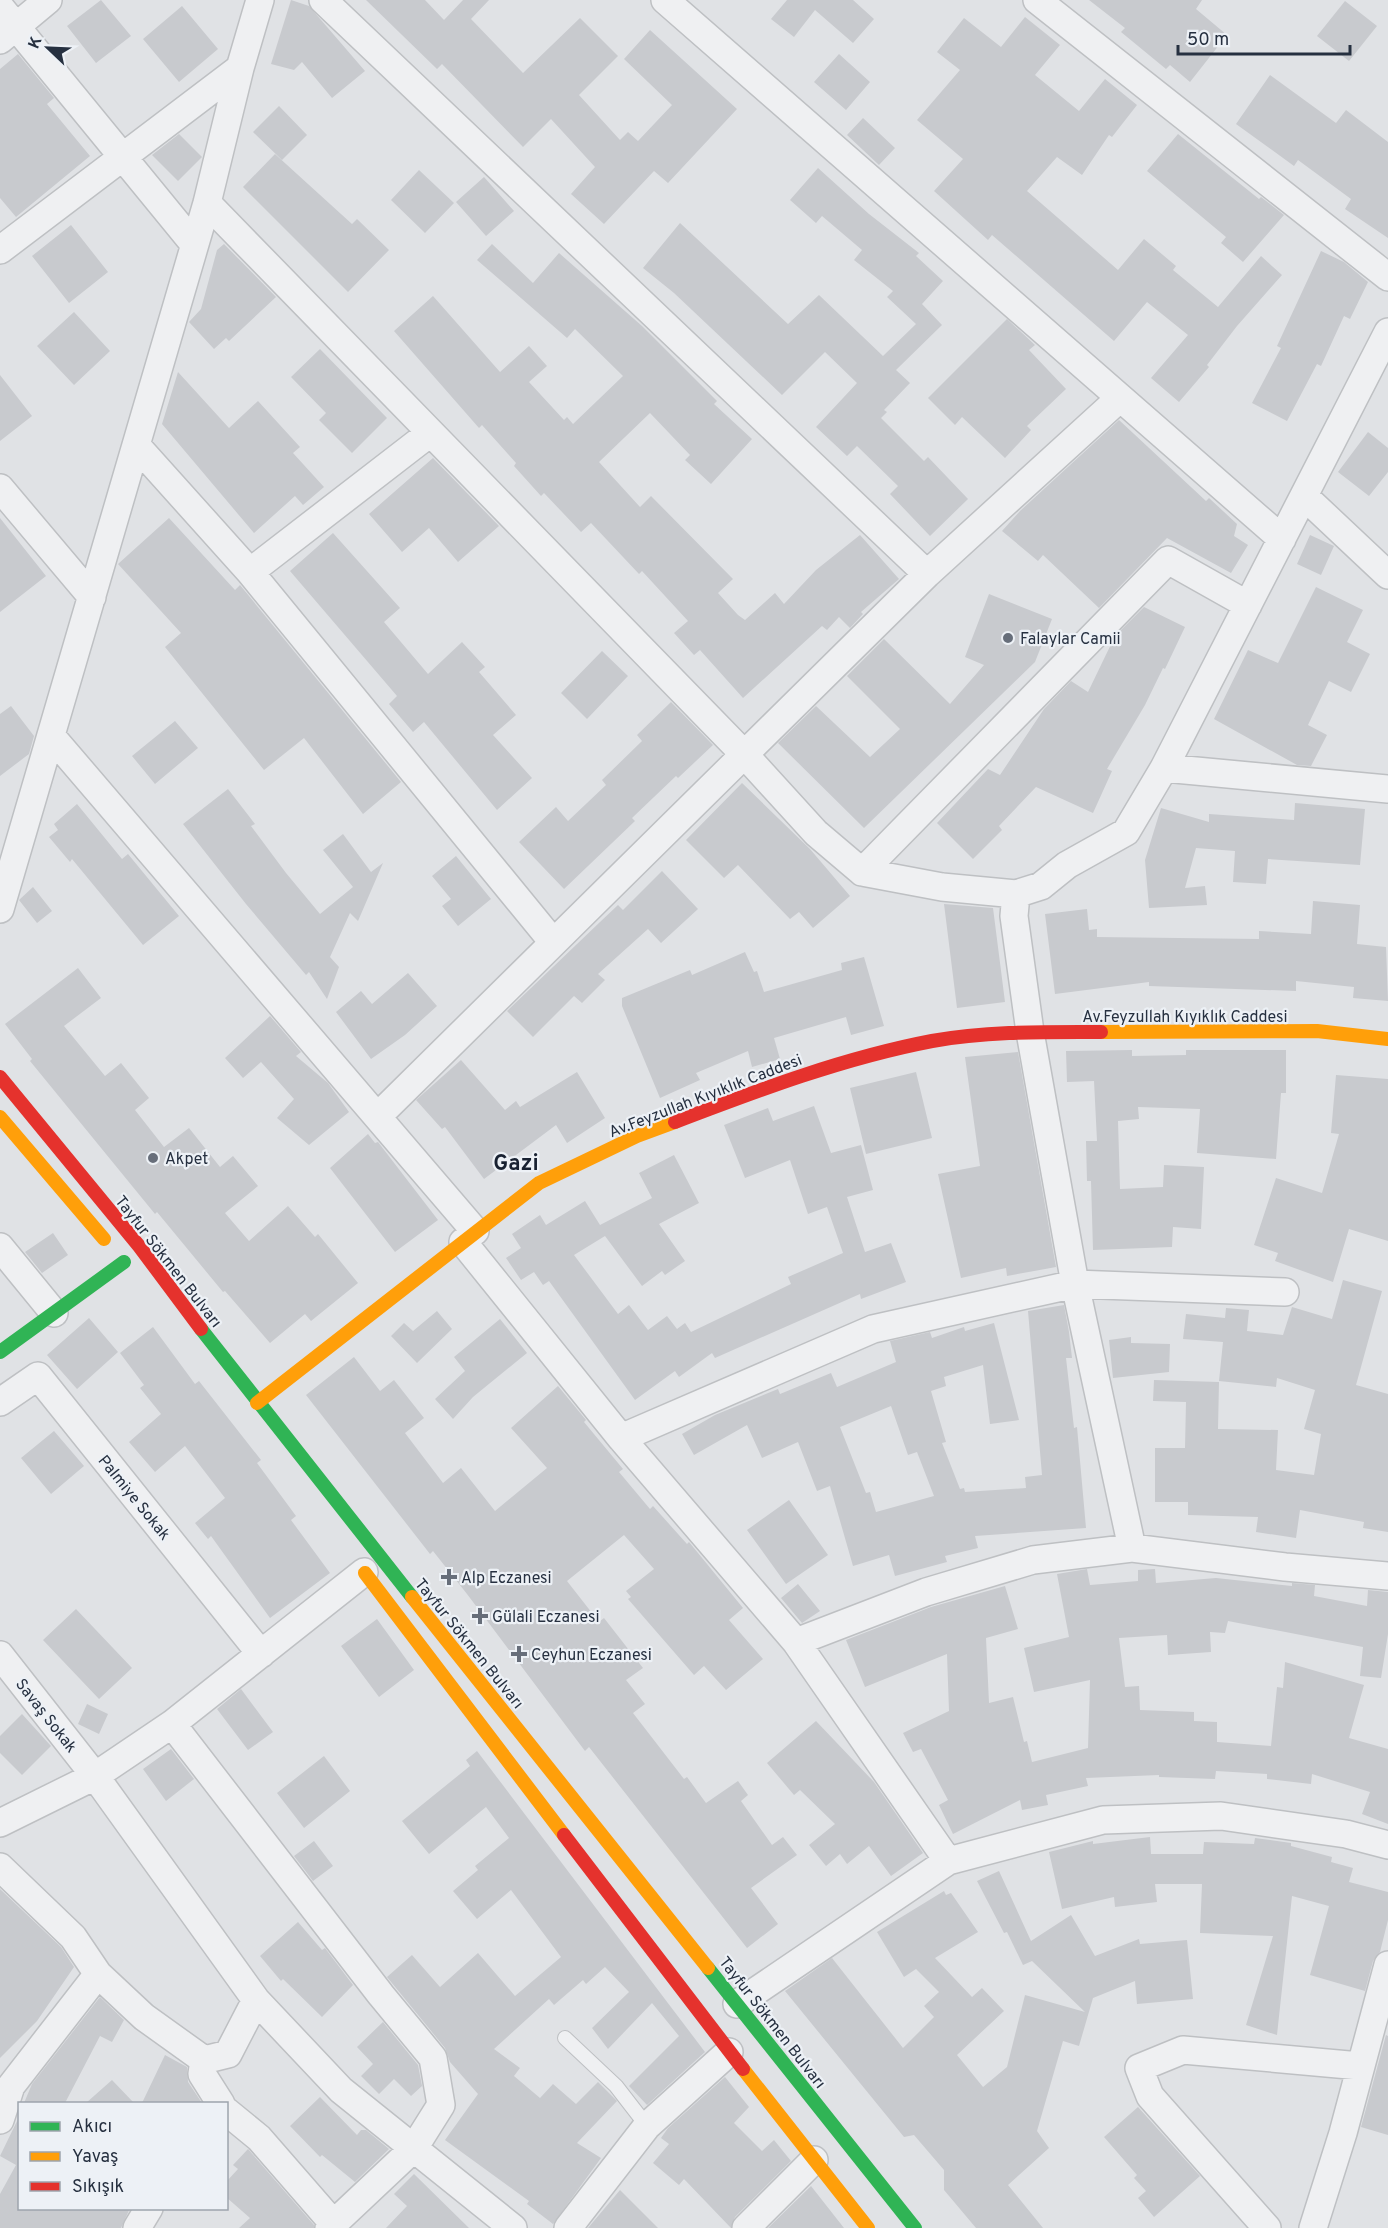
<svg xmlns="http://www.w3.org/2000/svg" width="1388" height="2228" viewBox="0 0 1388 2228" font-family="Overpass,sans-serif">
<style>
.building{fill:#c8cace;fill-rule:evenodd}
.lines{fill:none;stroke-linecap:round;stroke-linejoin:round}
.lane-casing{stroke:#bec0c3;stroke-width:16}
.street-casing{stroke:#bec0c3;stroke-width:30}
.lane{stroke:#eff0f2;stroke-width:14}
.street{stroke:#eff0f2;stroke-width:27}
.fast{stroke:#30b455;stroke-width:14}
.slow{stroke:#ff9f0a;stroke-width:14}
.jam{stroke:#e5322d;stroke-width:14}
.poi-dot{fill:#676e7a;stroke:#edf1f6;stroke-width:2}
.labels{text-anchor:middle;stroke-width:4.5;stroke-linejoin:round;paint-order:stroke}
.poi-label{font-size:16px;fill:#263040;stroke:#edf1f6;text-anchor:start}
.street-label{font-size:16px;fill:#263040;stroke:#edf1f6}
.district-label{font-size:22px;font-weight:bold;fill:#182131;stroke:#edf1f6}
</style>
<rect width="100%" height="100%" fill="#e0e2e5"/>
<!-- building -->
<path class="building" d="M101,0L131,36L96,63L67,26Z
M291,0L309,6L365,71L332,98L302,62L294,70L271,64Z
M366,0H425L444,20L463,0H489L471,19L523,73L580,18L618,56L579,95L620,140L628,132L638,141L672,105L624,59L650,30L737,109L668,183L654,171L604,224L571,194L595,167L551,119L523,147L442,64L437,69Z
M787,0H853L874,19L853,43L815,10L794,37L771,19Z
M1089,0H1202L1196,9L1227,35L1190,82L1170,65L1166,69L1121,32L1125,28Z
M1345,1L1377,26L1349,61L1317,36Z
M182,6L218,49L179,82L143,39Z
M1025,17L1060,45L1035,75L1079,111L1105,79L1137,105L1112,137L1109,135L1082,175L1057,157L1027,191L1118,270L1144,239L1176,266L1173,270L1218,307L1261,256L1282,275L1237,326L1207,365L1209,367L1179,402L1151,378L1188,335L1147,302L1114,341L992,235L988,240L934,191L963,159L917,120L960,70L937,52L964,18L1001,47Z
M18,54L54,98L47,104L90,156L16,217L0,198V69Z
M839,54L870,82L846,110L814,82Z
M1270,75L1336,123L1346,110L1388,142V238L1345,209L1351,199L1298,160L1294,166L1236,124Z
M279,106L307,135L282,160L253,132Z
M863,118L895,148L879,165L847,135Z
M179,134L202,157L178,181L152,155Z
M1178,134L1259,199L1261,197L1284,215L1243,262L1221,243L1226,237L1147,171Z
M275,154L352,224L357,219L389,250L348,292L243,187Z
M818,168L869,214L919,253L916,256L943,281L922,304L942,325L896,370L910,383L884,410L887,412L881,418L924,461L928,457L968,499L930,536L890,494L898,486L857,446L847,456L816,427L857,383L825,352L782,395L674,293L643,268L680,223L788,324L819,295L883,356L916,324L887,297L893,291L854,260L862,250L822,216L816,223L790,200Z
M419,170L454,203L425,233L391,200Z
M484,177L514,211L486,236L456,202Z
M71,225L108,272L69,303L32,256Z
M224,244L276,297L229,341L226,338L214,349L189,322L201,309L217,250Z
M492,244L533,283L559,253L642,326L717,401L714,404L752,439L711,484L685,460L690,455L650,413L599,462L640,507L651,496L733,579L718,593L738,615L745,620L775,593L784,604L816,570L860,535L899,579L861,612L863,614L850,628L839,617L827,630L822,626L743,698L700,650L694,655L674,633L688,621L642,571L639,574L591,523L581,532L544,493L541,496L514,466L516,463L482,425L479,428L394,331L433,296L500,372L529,346L547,366L529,382L564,420L567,417L573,424L623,376L575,329L567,338L477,260Z
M1321,251L1344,262L1368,282L1350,319L1344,316L1321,366L1317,364L1287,421L1252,403L1281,348L1277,346Z
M74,312L110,351L74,385L37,346Z
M1007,319L1035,345L1029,350L1066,389L1027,426L1031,430L1005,458L962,417L955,425L928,398Z
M320,349L387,418L352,453L319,420L326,413L291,377Z
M178,372L229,428L258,401L300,447L293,453L324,487L303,505L295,496L254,533L162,424Z
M0,375L32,416L0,441Z
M1119,420L1206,501L1209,498L1237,524L1234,536L1248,545L1231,573L1167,538L1099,608L1043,555L1038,561L1002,531L1020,511Z
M1368,432L1388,448V472L1369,496L1338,472Z
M433,458L499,526L458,562L429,528L402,552L369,514Z
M0,518L46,576L0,612Z
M169,518L235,590L240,585L401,782L363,814L304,738L264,770L165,647L181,633L118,564Z
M333,533L400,608L384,622L428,674L462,642L485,667L479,672L516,715L493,735L532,778L497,810L424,722L413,732L389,704L397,696L290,571Z
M1310,535L1334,546L1321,575L1297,564Z
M1316,587L1363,610L1347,642L1370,654L1351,692L1329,681L1308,725L1327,735L1311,766L1297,765L1214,719L1248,650L1278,663Z
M989,594L1052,619L1035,662L864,828L778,743L816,706L870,757L900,729L847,676L884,639L950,704L984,665L965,657Z
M1144,607L1185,627L1165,669L1163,668L1145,705L1107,769L1112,771L1093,813L1036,787L999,826L1002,830L973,859L937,823L988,769L1000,775L1044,709L1071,681L1088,692L1115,636Z
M602,651L628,676L587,719L561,693Z
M671,702L713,745L678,778L676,776L632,818L635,821L564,889L519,842L556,807L568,821L606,785L602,780L642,741L637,735Z
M11,706L34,736L29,754L0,776V714Z
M175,721L198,748L155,784L132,756Z
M742,783L810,849L850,896L813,928L799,912L790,919L738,865L724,878L686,840Z
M228,789L255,824L251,826L286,873L320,914L353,887L323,850L343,834L371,872L383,863L358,921L350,913L330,957L339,967L327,999L309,972L306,975L246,904L183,824Z
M1295,803L1365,809L1360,865L1268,859L1266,884L1233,882L1235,851L1196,848L1185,888L1205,886L1207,905L1149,908L1145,860L1161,808L1209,822V814L1294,820Z
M77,804L122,859L128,854L179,916L143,945L72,859L70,862L49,837L58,830L54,824Z
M456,856L491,899L458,926L442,906L451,899L432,876Z
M662,871L698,909L661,943L648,929L598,974L605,980L582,1003L574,996L533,1037L507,1011L600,922L618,905L623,910Z
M33,887L52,911L37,923L19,900Z
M1313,901L1360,905L1357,944L1386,947L1388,1001L1353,998L1354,987L1296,981V991L1149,986V982L1055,994L1045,914L1087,909L1089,930L1097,929V937L1259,939V931L1311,934Z
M944,904L993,908L1005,1002L957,1008Z
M745,952L754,972L757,971L764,992L842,970L841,963L864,957L884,1026L851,1035L846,1017L774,1038L780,1059L752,1067L748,1051L696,1073L700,1080L660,1098L622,1006V998L690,970L692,975Z
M78,968L101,998L64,1026L105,1076L121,1063L149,1098L135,1110L164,1147L189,1128L220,1167L233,1156L258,1186L225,1213L249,1241L288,1206L315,1237L318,1234L358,1283L311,1321L305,1314L270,1343L225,1291L223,1292L157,1212L155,1214L30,1061L32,1059L5,1024Z
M408,973L437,1006L405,1035L371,1059L336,1012L361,991L372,1004Z
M270,1016L301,1052L296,1056L328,1083L349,1112L309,1145L277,1118L294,1099L261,1062L243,1078L225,1058Z
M1132,1050V1056L1186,1055V1050H1286V1093H1281L1276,1159L1197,1153L1200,1109L1138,1107L1139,1119L1118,1121L1120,1189L1163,1187L1164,1165L1204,1167L1201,1229L1173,1227L1172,1247L1093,1250L1091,1181H1087L1086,1141H1097L1094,1081L1067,1082L1066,1051Z
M1018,1052L1056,1267L1007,1276L1006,1268L961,1278L938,1174L980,1166L965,1057Z
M461,1060L505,1110L516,1101L520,1107L577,1072L605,1118L567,1143L556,1125L484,1179L445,1127L442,1129L416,1100Z
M916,1072L932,1138L866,1154L850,1088Z
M1336,1075L1388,1079V1241L1349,1229L1333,1282L1275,1261L1278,1253L1254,1245L1276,1178L1322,1193L1339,1134L1331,1133Z
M814,1106L831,1153L861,1145L873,1190L847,1197L865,1252L891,1243L906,1282L861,1299L860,1294L715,1358L712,1353L679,1377L675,1371L635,1400L549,1281L543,1285L534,1272L521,1280L506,1258L521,1248L512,1234L540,1215L546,1225L585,1201L600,1225L652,1198L639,1173L674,1155L699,1203L659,1224L685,1261L665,1275L662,1271L642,1286L605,1236L574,1255L618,1314L629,1305L648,1330L667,1316L677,1329L685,1323L691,1332L791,1284L788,1277L843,1253L827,1207L808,1214L790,1160L745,1178L724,1125L768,1108L773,1121Z
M368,1134L375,1143L378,1142L438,1220L395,1252L330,1168Z
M53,1233L68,1255L42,1273L25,1252Z
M1343,1280L1382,1291L1356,1385L1388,1394V1532L1363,1528L1364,1522L1300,1510L1296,1538L1256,1532L1258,1517L1188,1515V1502H1155V1448H1185L1186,1402L1153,1401L1154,1380L1219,1382L1218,1429L1278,1430L1276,1470L1314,1475L1321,1434L1304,1429L1315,1390L1277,1378L1276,1387L1219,1381L1223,1342L1183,1339L1186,1314L1225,1318L1226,1308L1249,1310L1247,1331L1283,1335L1292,1307L1332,1319Z
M1064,1305L1069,1332L1072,1358H1066L1074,1428L1077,1427L1086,1528L975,1536L978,1548L945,1556L947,1562L895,1576L889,1555L853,1566L830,1486L817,1491L798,1442L762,1458L747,1425L694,1455L682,1434L715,1415L778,1389L780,1394L831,1373L837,1387L896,1362L890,1341L930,1332L932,1338L964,1327L965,1331L994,1323L1019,1420L990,1424L983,1365L944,1377L946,1386L931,1391L946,1442L942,1443L960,1489L964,1488L965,1492L1026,1488L1025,1477L1042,1475L1028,1311ZM891,1406L908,1455L917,1452L934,1496L876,1512L870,1492L866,1493L840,1427Z
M437,1311L452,1329L417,1363L391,1336L404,1323L413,1331Z
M89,1318L118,1352L77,1389L47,1355Z
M500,1319L527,1353L473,1397L453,1419L435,1399L465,1371L454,1357Z
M153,1327L195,1384L199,1381L261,1460L257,1463L296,1516L291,1520L330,1573L270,1618L211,1536L208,1539L195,1523L225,1498L185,1446L155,1472L129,1442L161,1414L140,1388L144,1385L120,1353Z
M1131,1337V1343L1170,1344L1169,1372L1113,1378L1109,1340Z
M354,1357L380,1391L394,1380L424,1418L405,1433L443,1483L461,1468L495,1511L547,1468L511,1428L558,1386L586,1420L584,1422L623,1469L619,1472L650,1509L653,1506L687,1544L689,1542L743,1608L729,1620L763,1659L726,1690L704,1666L694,1675L628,1599L631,1597L626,1591L654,1569L624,1535L567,1581L599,1622L604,1618L643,1668L626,1680L645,1704L633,1713L684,1779L687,1777L706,1803L738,1781L748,1795L741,1801L772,1845L783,1837L797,1855L751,1888L778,1924L747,1948L589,1747L585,1751L467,1594L433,1551L430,1554L306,1395Z
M54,1431L84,1466L51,1494L21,1458Z
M789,1500L828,1555L786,1584L747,1530Z
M1087,1569L1090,1585L1138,1581V1570L1155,1569L1156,1583L1216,1578L1292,1586V1583L1315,1585L1314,1596L1367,1606L1368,1590L1388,1592V1634L1381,1678L1360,1676L1363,1647L1228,1621L1225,1633L1210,1632L1211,1652L1168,1655L1167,1635L1119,1638L1125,1687L1139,1686L1140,1710L1194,1712V1721L1217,1722V1742L1271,1746L1277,1687L1283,1688L1285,1662L1364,1685L1349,1738L1388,1749V1824L1362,1814L1370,1792L1312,1774L1311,1784L1267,1779V1774L1216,1771L1215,1779L1159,1777V1775L1086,1778L1088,1786L1046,1795L1048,1805L1022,1810L1020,1800L953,1834L939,1805L948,1800L921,1749L913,1752L903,1733L949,1711L947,1654L865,1687L846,1640L931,1607L1005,1586L1018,1629L986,1638L989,1703L1013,1697L1024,1742L1027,1741L1032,1762L1088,1748L1090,1680L1034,1692L1024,1648L1069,1637L1057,1574Z
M798,1584L820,1611L802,1623L781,1598Z
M76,1609L132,1668L99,1699L43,1640Z
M377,1619L414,1670L379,1697L341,1646Z
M241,1689L273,1732L248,1750L217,1709Z
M87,1704L108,1714L99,1734L78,1724Z
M22,1714L51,1746L22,1775L0,1753V1736Z
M816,1721L874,1782L923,1853L891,1876L869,1846L847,1864L840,1854L826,1866L809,1845L835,1824L800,1790L794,1795L767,1763Z
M171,1749L194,1779L166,1801L143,1769Z
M477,1751L705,2052L647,2105L629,2086L679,2036L652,2003L608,2049L592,2028L629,1992L605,1967L586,1984L583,1980L554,2005L549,1999L494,2049L520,2068L514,2076L540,2098L553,2084L576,2104L598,2082L617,2101L577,2143L601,2158L553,2224L527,2204L529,2201L445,2140L478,2094L450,2062L445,2048L387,1977L412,1955L440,1987L478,1953L515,1996L561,1957L511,1890L477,1919L453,1891L478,1870L475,1866L509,1838L486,1807L429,1854L402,1821L470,1766L466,1760Z
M324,1756L350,1791L304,1828L277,1793Z
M1150,1837L1151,1854H1203L1204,1842L1254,1844L1255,1838L1291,1843V1846L1332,1857L1331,1862L1353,1868L1349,1882L1388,1892V1920L1380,1952L1373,1961L1365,1991L1310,1975L1329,1906L1292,1896L1277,2035L1246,2025L1273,1936L1200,1933L1202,1884H1155L1157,1902L1115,1907L1114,1897L1062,1909L1049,1852L1093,1841V1844Z
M314,1841L333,1866L313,1881L294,1856Z
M999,1871L1031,1941L1071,1915L1095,1956L1139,1939L1140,1944L1187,1940L1193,1999L1137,2004L1135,1981L1093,1998L1079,2046L1063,2041L1037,2131L1049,2148L1008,2185L1043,2228H976L944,2190V2170L914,2135L904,2137L785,1991L832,1958L903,2048L934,2017L924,2006L939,1992L916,1969L904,1977L877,1932L944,1891L946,1895L951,1893L978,1932L935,1958L972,1997L982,1988L1004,2011L957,2055L983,2087L1007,2067L1025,1995L1085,2012L1032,1961L1023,1965L1007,1932L1004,1933L977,1881Z
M0,1889L61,1947L74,1967L37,2021L0,2058Z
M298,1922L322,1950L325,1948L353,1985L322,2017L283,1979L281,1981L260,1956Z
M100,1997L124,2020L112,2042L100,2036L65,2103H24L32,2084Z
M383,2022L418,2065L422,2086L411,2096L394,2079L379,2094L361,2076L373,2064L357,2047Z
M1386,2035L1388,2036V2135L1361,2127Z
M165,2055L187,2067L188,2082L202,2103H142Z
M725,2077L749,2107L734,2123L762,2151L774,2140L791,2161L735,2217L731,2228L684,2179L679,2185L653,2163L669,2144L661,2138L668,2128Z
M112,2080L134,2103H86Z
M320,2097L357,2135L361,2130H366L389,2149L355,2182L322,2155L320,2157L290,2126Z
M1138,2107L1200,2176L1154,2217L1138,2198L1146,2191L1134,2178L1137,2175L1104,2137Z
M20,2115V2208H130L121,2228H0V2194L16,2165L0,2156Z
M248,2149L314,2225V2228H239L250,2218L226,2197V2182L238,2169L233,2165Z
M414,2174L469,2228H386L407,2206L394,2194Z
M811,2186L844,2228H768Z
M620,2190L658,2228H588Z"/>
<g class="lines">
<defs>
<path id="lane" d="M565,2038L616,2086L647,2126"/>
<path id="street" d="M323,0L927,574
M665,0L1282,539
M1037,0L1388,277
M0,7L194,244
M0,40L48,0
M207,203L743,753L816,833L862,872L942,887L1016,894
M0,250L240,68
M136,445L250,572L553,942
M0,488L92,597
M1304,496L1388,575
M250,572L430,433
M52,737L475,1231
M1164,768L1388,789
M862,872L1168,560L1248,605
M0,909L207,203L240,68L260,0
M378,1116L927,574L1120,398
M463,1242L621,1438L796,1642L948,1861
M0,1247L54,1313
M0,1402L38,1376L261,1654
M621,1438L873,1329L1075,1284L1285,1292
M1132,1548L1075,1284L1030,1032L1014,916L1016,894L1041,886L1067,865L1126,832L1164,768L1388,332
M796,1642L926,1592L1033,1560L1132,1548L1285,1567L1388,1576
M0,1655L95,1776L256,2000L341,2090L513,2228
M172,1724L381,1995L433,2058L441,2105L414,2148L329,2228
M0,1823L95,1776L172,1724L364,1572
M0,1867L73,1937L98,1974L144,2017L204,2060
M737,2004L948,1861L1103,1820L1221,1816L1346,1834L1388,1845
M204,2060L228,2054L256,2000
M204,2060L202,2074L221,2104
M226,2111L259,2138L333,2223
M0,2120L11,2086L98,1974
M137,2228L149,2208
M568,2228L647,2126L729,2052
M746,2228L814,2160
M1267,2228L1150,2096L1139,2068L1183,2050L1360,2066
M1313,2228L1343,2133L1388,1965"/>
</defs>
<!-- lane casing -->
<use href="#lane" class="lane-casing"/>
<!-- street casing -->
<use href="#street" class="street-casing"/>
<!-- lane -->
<use href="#lane" class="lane"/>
<!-- street -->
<use href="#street" class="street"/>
<!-- fast -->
<path class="fast" d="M201,1329L412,1597
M0,1352L124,1262
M708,1968L915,2228"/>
<!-- slow -->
<path class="slow" d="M1101,1032L1317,1031L1388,1039
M0,1117L104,1239
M257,1403L539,1183L637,1136L675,1122
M365,1573L564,1835
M412,1597L708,1968
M743,2069L868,2228"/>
<!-- jam -->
<path class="jam" d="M0,1077L139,1246L201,1329
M675,1122C759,1090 843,1058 932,1041C987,1031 1045,1032 1101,1032
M564,1835L743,2069"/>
</g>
<!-- markers -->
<g class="poi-dot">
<circle cx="1008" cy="638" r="6"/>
<circle cx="153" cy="1158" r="6"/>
<path d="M446 1568h6v6h6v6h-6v6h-6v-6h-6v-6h6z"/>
<path d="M477 1607h6v6h6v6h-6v6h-6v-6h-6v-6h6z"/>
<path d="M516 1645h6v6h6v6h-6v6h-6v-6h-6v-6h6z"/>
</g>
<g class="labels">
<!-- poi labels -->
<g class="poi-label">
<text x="1020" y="644">Falaylar Camii</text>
<text x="165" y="1164">Akpet</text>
<text x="461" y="1583">Alp Eczanesi</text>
<text x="492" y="1622">Gülali Eczanesi</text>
<text x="531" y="1660">Ceyhun Eczanesi</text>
</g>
<!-- street labels -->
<g class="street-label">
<text x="1185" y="1022">Av.Feyzullah Kıyıklık Caddesi</text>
<text transform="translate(705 1095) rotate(-21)" y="6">Av.Feyzullah Kıyıklık Caddesi</text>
<text transform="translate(169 1261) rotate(52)" y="6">Tayfur Sökmen Bulvarı</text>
<text transform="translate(135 1497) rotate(51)" y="6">Palmiye Sokak</text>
<text transform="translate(470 1643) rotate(51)" y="6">Tayfur Sökmen Bulvarı</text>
<text transform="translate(47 1715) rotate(52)" y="6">Savaş Sokak</text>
<text transform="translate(773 2022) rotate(52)" y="6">Tayfur Sökmen Bulvarı</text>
</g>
<!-- district labels -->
<g class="district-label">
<text x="516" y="1170">Gazi</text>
</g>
</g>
<!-- legend -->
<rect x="18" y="2102" width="210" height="108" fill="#edf1f6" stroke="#9da4ad" stroke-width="1.5"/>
<rect x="30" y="2122" width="30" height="9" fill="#30b455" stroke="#9da4ad" stroke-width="1.5"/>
<text x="72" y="2132" font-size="18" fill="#263040">Akıcı</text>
<rect x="30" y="2152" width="30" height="9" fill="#ff9f0a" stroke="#9da4ad" stroke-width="1.5"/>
<text x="72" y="2162" font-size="18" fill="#263040">Yavaş</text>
<rect x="30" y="2182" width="30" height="9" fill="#e5322d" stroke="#9da4ad" stroke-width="1.5"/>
<text x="72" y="2192" font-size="18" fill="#263040">Sıkışık</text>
<!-- north arrow -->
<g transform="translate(48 48) rotate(293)" stroke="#edf1f6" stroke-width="4.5" paint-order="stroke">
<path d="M0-4.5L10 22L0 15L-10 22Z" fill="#263040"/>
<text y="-9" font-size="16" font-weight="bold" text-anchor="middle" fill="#263040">K</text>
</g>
<!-- scale -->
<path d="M1178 45v9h172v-9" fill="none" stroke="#263040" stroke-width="3"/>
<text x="1187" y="45" font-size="18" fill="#263040" stroke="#edf1f6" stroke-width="4.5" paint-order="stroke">50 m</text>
</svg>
